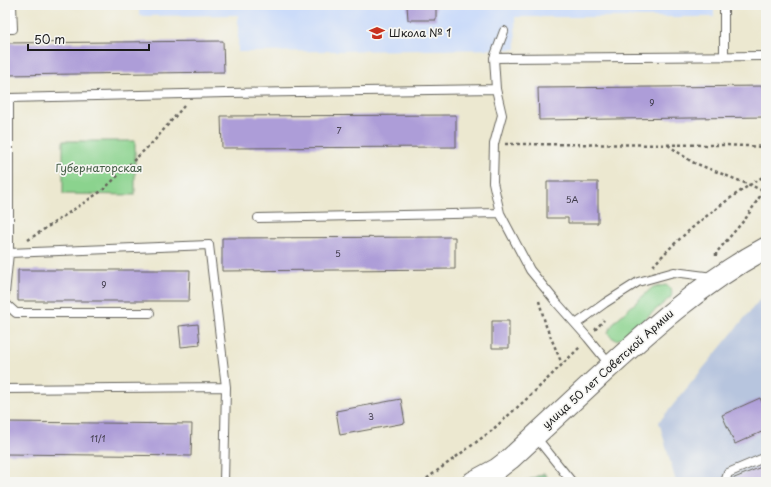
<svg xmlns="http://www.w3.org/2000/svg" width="771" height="487" viewBox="0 0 771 487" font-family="'Playpen Sans',sans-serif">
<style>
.built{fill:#cbdbf9}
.industrial{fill:#b7c5de}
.green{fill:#8bd38e;stroke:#547855}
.forest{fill:#70b579;stroke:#46684a}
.building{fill:#ad9dd8}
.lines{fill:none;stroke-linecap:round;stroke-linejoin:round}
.service-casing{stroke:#65635b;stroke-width:10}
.tertiary-casing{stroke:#65635b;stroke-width:23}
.path{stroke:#65635b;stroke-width:2.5;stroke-dasharray:3 3;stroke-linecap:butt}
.service{stroke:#fff;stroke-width:8}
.tertiary{stroke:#fff;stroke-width:21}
.labels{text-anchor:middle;stroke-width:3.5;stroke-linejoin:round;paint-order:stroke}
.number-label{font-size:9px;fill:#403c4b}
.poi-label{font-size:11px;fill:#1c1c1c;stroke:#f6f6f2;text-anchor:start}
.park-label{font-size:11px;fill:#435c44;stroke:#f6f6f2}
.street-label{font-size:11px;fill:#1c1c1c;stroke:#f6f6f2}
</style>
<rect width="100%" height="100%" fill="#f6f6f2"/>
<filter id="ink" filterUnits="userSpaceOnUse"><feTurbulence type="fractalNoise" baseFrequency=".025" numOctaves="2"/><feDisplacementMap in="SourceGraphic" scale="8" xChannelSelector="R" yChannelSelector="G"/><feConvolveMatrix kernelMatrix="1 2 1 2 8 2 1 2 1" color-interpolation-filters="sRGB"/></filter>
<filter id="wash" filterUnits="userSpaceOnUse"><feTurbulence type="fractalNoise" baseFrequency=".012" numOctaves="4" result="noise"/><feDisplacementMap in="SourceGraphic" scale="16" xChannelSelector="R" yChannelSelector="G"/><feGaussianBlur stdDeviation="0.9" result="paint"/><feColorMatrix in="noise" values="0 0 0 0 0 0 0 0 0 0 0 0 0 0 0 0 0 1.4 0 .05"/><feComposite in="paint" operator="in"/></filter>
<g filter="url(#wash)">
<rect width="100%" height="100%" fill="#ece8d0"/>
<!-- built -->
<path class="built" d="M139,5H714V17H515L516,49L238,52V15L139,16Z"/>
<!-- industrial -->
<path class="industrial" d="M766,292V482H676L659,422Z"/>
<!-- green -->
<path class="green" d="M63,141H135V195L63,194Z
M666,285C671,289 673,291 671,297L622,338L616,340L610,336L608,332L615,321L653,287Z"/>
<!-- forest -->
<path class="forest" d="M544,473L551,482H524Z"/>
<g id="blocks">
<!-- building -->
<path class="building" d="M407,5H436V20H408Z
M223,41L224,72L5,75V43Z
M766,86V117L539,120L538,88Z
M456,115V147L222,148L221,116Z
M547,182H598V223H568V218H547Z
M455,237V269L222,271V238Z
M18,270H190L189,301H18Z
M492,321H509V348H492Z
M198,324L200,345L181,347L179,326Z
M760,398L766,411V430L735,444L722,415Z
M401,399L405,423L340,435L336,411Z
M5,422L192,424L191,456L5,454Z
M766,465V482H731L732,479Z"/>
</g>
</g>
<g filter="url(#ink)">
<use href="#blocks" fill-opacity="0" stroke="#65635b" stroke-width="1"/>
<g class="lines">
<defs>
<path id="service" d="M724,5V57
M5,29H13L12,5
M504,31L494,58L496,89L502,115L494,144L493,182L500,213L530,270L557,303L588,338L610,365
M494,58L766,56
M258,218L500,213
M9,253L209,245L226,387
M5,293L9,253V98L227,93L496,89
M5,303L16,313H150
M576,324L605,303L638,282L674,272L713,277
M5,389L226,387L224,482
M535,436L572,482
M725,482L728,473L766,457"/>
<path id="tertiary" d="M473,482L497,469L510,459C538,433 565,408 593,382C647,332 701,283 766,248"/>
</defs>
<!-- service casing -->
<use href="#service" class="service-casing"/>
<!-- tertiary casing -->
<use href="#tertiary" class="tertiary-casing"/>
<!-- path -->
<path class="path" d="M505,144L725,145L766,147
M668,145L692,162L750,185L766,192
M28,240L103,190L154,141L184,106
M716,256V253L746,218L766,187
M653,266C683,232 727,198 766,175
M539,301L546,326L562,364
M595,330L604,320
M422,482L490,432L531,395L580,347"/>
<!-- service -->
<use href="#service" class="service"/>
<!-- tertiary -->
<use href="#tertiary" class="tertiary"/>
</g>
</g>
<!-- icons -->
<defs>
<symbol id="school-bare" viewBox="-9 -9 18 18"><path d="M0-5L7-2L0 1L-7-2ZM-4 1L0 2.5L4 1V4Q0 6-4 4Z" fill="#c8321e" stroke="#f6f6f2" stroke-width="2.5" paint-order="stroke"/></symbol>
</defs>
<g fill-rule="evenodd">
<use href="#school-bare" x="366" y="22" width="22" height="22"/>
</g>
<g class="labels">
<!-- number labels -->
<g class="number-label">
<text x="652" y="106">9</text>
<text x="339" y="134">7</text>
<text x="572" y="203">5А</text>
<text x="338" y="257">5</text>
<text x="104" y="288">9</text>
<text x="371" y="420">3</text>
<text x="98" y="442">11/1</text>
</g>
<!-- poi labels -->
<g class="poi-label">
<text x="389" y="37">Школа № 1</text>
</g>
<!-- park labels -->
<g class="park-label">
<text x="99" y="172">Губернаторская</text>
</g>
<!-- street labels -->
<g class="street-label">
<text transform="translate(608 369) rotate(-42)" y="4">улица 50 лет Советской Армии</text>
</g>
</g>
<!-- margin -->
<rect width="771" height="487" fill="none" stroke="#f6f6f2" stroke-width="20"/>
<!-- scale -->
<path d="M28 44v6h121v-6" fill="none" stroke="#1c1c1c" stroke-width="2"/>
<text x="34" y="44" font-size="12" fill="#1c1c1c" stroke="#f6f6f2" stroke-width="3" paint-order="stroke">50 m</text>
</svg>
